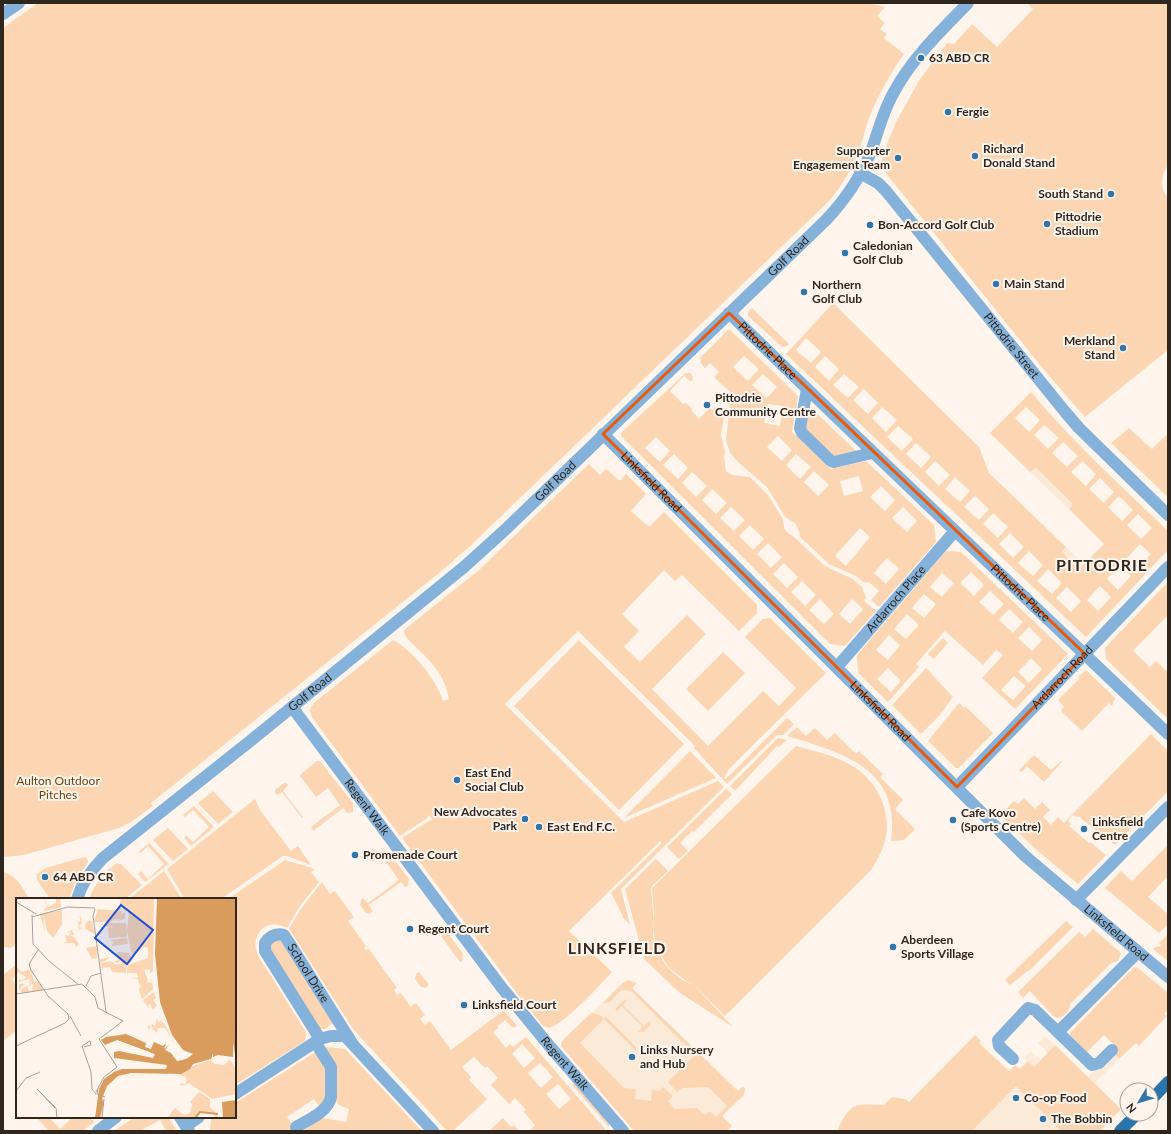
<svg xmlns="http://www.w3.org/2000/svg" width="1171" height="1134" viewBox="0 0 1171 1134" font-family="Lato,sans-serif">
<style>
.built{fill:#fcead8}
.green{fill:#fcd6b2;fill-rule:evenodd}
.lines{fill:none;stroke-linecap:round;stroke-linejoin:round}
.minor{stroke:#84b2db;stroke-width:12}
.major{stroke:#2975ae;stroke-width:12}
.marked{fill:none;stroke:#e8590c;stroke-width:3;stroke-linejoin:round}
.poi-dot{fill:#3175ab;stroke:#fff5ec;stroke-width:1.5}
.labels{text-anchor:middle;stroke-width:4;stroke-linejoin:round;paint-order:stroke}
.poi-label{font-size:12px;font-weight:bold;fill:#2f261d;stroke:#fff5ec;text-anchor:start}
.street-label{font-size:12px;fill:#2f261d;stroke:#fff5ec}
.park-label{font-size:12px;fill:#6c4312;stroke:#fff5ec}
.district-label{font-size:16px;font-weight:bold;letter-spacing:1px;fill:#2f261d;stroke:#fff5ec}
.inset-river{fill:none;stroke:#da9c5c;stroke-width:2}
.inset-road{fill:none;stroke:#aca299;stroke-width:1}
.view{fill:#1d4ed8;fill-opacity:0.15;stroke:#1d4ed8;stroke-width:2}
.inset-edge{fill:none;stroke:#2f261d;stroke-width:2}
</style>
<rect width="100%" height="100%" fill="#fff5ec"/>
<!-- built -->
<path class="built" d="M1035,467L1074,504L1069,509L1030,472Z
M1066,547L1084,564L1079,569L1061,552Z
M623,983L695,1055L693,1058L737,1097L716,1118L710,1111L705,1116L698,1108L644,1119L561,1046L562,1041Z
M1045,1036L1055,1045L1048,1053L1038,1043Z
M1031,1051L1041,1060L1034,1067L1024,1058Z
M1113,1052L1119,1059L1095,1083L1088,1077Z
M1018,1084L1075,1131H972Z"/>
<!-- green -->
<path class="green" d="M38,3H868L885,7L877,16L885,23L880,29L887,34L884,38L904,54C891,72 880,92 871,113C867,123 864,134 861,145C854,165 843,185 829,201L469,547L439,573L151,803L153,806L131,822L119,828L24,855L3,857V28Z
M1027,3H1168V165C1160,176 1160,188 1168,198V350L1085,417L1045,371L889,177L883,169L881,162L885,149L896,122L920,79L947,43L954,44L972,24L997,47L1033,9Z
M833,303L979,447L989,473L1066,547L1062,552L1079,569L1104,544L1069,509L1073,504L1036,468L1030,472L990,433L1031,392C1073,442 1121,486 1168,531V550L1086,637L786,354ZM806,338L821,352L811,363L796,350ZM825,356L839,369L829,381L815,367ZM844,374L859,387L848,398L833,385ZM864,389L878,403L868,414L853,400ZM882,407L897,420L886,432L872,418ZM1026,407L1040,420L1029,432L1015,418ZM1044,425L1059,438L1048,449L1034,435ZM898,426L913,439L902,451L887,437ZM1063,442L1078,456L1067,467L1052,453ZM916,443L931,457L921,468L906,454ZM935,461L950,475L939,486L925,472ZM1082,461L1096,474L1086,486L1071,472ZM955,477L970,491L960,502L945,489ZM1100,478L1114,492L1104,503L1089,489ZM975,496L989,509L979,520L964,507ZM1119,496L1133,510L1122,521L1108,507ZM993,513L1008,527L998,538L983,524ZM1138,514L1152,528L1141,539L1127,525ZM1010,533L1024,547L1013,558L999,544ZM1140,544L1151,554L1138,568L1127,558ZM1029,551L1043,565L1033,576L1018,563ZM1120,565L1131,576L1118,590L1107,579ZM1048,569L1062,583L1052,594L1037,581ZM1100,586L1111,597L1098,611L1087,600ZM1067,587L1081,601L1071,612L1056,598Z
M752,308L789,344L785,347H782L748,316V312Z
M729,329L798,396L792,432L831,469L866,461L934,525L936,542L879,607L871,600L879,591L870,583L863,582L856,576L829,564L800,537L799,531L795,523L785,517L767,487L738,462L730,453L726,440L730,404L726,399L731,393L714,377L719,372L710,363L705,368C701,364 698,361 702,356ZM744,356L759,369L748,381L733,367ZM763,374L777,387L767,398L752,385ZM768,404L783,406L780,426L764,423ZM778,436L792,450L782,461L767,447ZM796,454L811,467L800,479L786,465ZM814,471L829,485L818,496L804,482ZM859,476L863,491L844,496L840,481ZM881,486L895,500L885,511L870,497ZM903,507L917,521L907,532L892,518ZM860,528L870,537L846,566L835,556ZM887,558L899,569L886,584L874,573Z
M686,373H690L692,375L693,380L690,381L684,376L670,391L683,404L686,403L692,409L691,410L699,419L710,408L712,410L715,407L724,417L721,435L725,452L724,457L726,471L732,475L750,477L767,494L783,519L784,528L787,532L794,537L825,566L853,579L862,587L866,598L864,601L876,611L845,646L830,644L621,436V434L624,430ZM656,437L670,451L660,462L645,448ZM674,454L688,468L678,479L663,465ZM692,472L707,486L696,497L682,483ZM712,489L727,503L716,514L702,500ZM731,507L745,520L734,531L720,518ZM750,525L764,539L753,550L739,536ZM768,543L782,557L771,568L757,554ZM784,563L798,577L787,588L773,574ZM802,581L816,595L805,606L791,592ZM820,599L834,614L824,624L809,610ZM852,599L863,609L850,624L839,614Z
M807,404L858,453L834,459L803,429Z
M1129,428L1152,449L1168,433V497L1111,443Z
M589,464L600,475L606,469L619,480H621L626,474L646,494L631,511L649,527L664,512L757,605V613L739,631L682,575L675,581L664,570L622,614L639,631L624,647L640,662L687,615L706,634L652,689L708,746L763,691L779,706L796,688L745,637L763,619L770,618L826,673L729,769L724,778L726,779L787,718L794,724L783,735H777L727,784L694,748L695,746L578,631L505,704L624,822L718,781L724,787L621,889L630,924L622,917L623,916L611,893L662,843L660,841L569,931L612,972C601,984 563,1026 548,1028L542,1025L519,996L402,838L432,819L429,815L426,819L400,836L312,717L310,711L311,707L315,702L393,640C413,650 437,681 443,701L449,699C445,676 434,665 418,649C413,644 407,640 404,633V630L478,571Z
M946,551L961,552L1068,654L1015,709L982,678L1003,655L996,650L983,665L945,631L916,664L919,667L888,702L858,673L857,655ZM971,572L984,585L974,596L960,583ZM942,573L954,583L942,597L930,587ZM990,591L1004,604L993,615L979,602ZM924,594L936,604L924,618L912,608ZM1009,609L1023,622L1013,633L999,620ZM907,614L919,625L906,639L894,629ZM1029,627L1042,640L1032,651L1018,638ZM889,635L900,645L888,660L876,650ZM1031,658L1042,669L1029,683L1018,672ZM888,668L901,681L891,692L877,679ZM1014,676L1026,686L1013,700L1001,690Z
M1168,582V615L1133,651L1150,667L1156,661L1168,672V719L1106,659L1105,648Z
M943,638L948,643L934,659L928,654Z
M579,640L684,744L619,810L514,706Z
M723,652L745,673L708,711L686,689Z
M926,668L953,697L940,715L921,734L892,705Z
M1086,670L1115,698L1112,706L1109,703L1082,731L1061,711L1064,707L1058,700L1079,679L1078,677Z
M959,703L964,708L965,706L993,733L959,768H956L928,741Z
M797,727L806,736L815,728L827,740L835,733L856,754L859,751L883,774L880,777L903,800L895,809L915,829L904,840L891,841C901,768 843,753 787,736Z
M1151,734L1168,751V791L1115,845L1078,816L1077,817L1073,815L1068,821L1071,824L1069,826L1089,843L1090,842L1106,855L1078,884L1039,852L1000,815L1014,801L1018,804L1024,798L1035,809L1042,802L1050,810L1043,817L1051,825L1058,817L1064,823Z
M778,738L787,740L779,747L777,746L735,791L730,786Z
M796,746C814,751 833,755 849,764C872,776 887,801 887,827C887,842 879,858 871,870L725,1016L694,985L683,979L668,967L658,950L654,937L653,924L654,914L652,888Z
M690,751L716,778L624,818Z
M1034,755L1051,770L1061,761L1062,762L1044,782L1027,766L1022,772L1019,770Z
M317,761H320L329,772L328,773L330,774L353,803V812L347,813L343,808L313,831L311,827L340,805L328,788L316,797L300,776L302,773Z
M284,783H286L288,785L283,791L303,817L302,818L282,792L277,795L275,793V790Z
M726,789L732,794L694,832L692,831L680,843L688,851L679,859L667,847Z
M213,791L233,812L218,824L198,803Z
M255,799L260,810L291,851L298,846L311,865L287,856H283L221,899H185L167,869Z
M194,806L214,827L191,846L184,838L186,835L193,842L209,827L193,810L185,817L183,815Z
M168,828L188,849L173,861L153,840Z
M149,843L169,864L145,882L138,874L141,871L148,879L164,864L148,846L140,853L138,852Z
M1168,845V876L1148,897L1168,914V924L1159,933L1105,888L1121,871L1132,881Z
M84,857L87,858L88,862L76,881L69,899H50L37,880V874L46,868Z
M656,859L668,871L651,887L653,913V937L657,951L667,967L682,980L694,985L733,1027L680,993L644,959L625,889Z
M285,860L312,868L314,870L311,872L319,882L300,906L287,928C279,924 271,923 263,928C257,933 254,943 256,950C259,959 265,967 270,974C282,994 294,1013 306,1032L305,1041L235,1085V899H228Z
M388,861L396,862L409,879L408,886L405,887L401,882L369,905L373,911L370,914L366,913L360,905L361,900L363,898L368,903L399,880L386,862Z
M117,863L121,864L142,885L125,899H89C95,884 104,872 117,863Z
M164,871L182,899H129Z
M3,872C17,876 21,885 28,897L26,899H17V944L10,948L3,947Z
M322,882L330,894L335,891L354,917L348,921L366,946L364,948L366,950L369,949L397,988L394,990L397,995L401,993L411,1007L416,1003L425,1015L420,1019L425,1025L430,1021L451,1050L504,1010L517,1026L513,1028L505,1020L498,1026V1028L493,1032L506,1048L510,1044L513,1047L526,1037L605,1129V1131H529L535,1125L524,1112L526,1110L515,1098L509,1104L491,1085L498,1078L487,1066L485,1068L474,1057L462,1067L471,1077L469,1080L487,1099L453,1131H447L353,1029L289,929L300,910ZM522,1044L535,1058L524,1068L512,1054ZM540,1063L553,1077L541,1088L528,1073ZM558,1084L571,1099L559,1109L546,1094Z
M1066,921L1073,927L1032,968L1010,985L1005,980Z
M1093,929L1121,953L1118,961L1111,963L1070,1004C1071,1010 1064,1017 1058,1018L1053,1016L1030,991L1023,998L1018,992L1079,932L1085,937Z
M1168,934V961L1153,949L1157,946L1159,947L1161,945L1159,943Z
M443,935H449L463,954L462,961L460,962L441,936Z
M281,939L333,1023L325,1029H320L269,946L275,941Z
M17,964V975L12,979L17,987V1030L3,1041V975Z
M1134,967L1138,968L1168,993V1010L1164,1014L1167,1016L1139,1046L1136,1043L1119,1059L1113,1052L1117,1048L1104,1035L1086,1053L1070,1037V1033Z
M419,972L429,985L425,988L421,987L415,979L416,974Z
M628,980L637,983L632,988L738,1091L743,1086L745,1089L744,1095L722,1116L732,1126L727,1131H634L561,1046L562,1041L591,1013L600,1015L604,1019L606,1017L636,1047V1051L604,1019L580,1043L624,1088L636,1089L635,1099L651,1101L652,1090L659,1091L663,1087L673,1096L668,1101L675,1109L697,1108L705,1115L710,1111L716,1117L727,1106L708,1087L682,1088L677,1092L668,1082L695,1055L631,991L621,990L610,1002L603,1003L623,983Z
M626,999L627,1000L623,1005L644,1026L649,1021L651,1024L644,1032H638L643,1027L622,1006L617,1011L615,1009Z
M975,1035L981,1041L979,1043L1009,1071L1015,1065L1020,1069L1028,1061L1034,1067L1055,1045L1121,1109L1100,1131H1061L1016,1086L972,1131H837C851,1102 853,1104 884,1105L892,1097L905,1099L909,1102Z
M325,1047L345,1049L422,1131H302L323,1118L346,1122L349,1109L341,1106L337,1103Z
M317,1051L327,1066L328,1096L319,1106L314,1099L287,1117L294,1128L293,1131H210L211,1119L214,1117H235V1103Z
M574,1084L609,1123V1127L572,1085Z
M36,1117H49L60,1129L73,1117H92L91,1118L94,1122L83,1131H49Z
M135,1117H168L177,1131H166L160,1120L140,1131H114Z
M503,1118L511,1127L514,1125L519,1131H489Z"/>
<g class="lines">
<!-- minor -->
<g class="minor">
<path d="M3,14L19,3"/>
<path id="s1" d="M860,173L878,183L886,191L1066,413L1079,428L1168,515"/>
<path id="s2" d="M729,313C874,455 1022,594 1168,734"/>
<path d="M807,389L800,428L802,433L831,461L834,462L872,453"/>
<path id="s3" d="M603,434L1025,856L1168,977"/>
<path id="s4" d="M837,667L955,531"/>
<path id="s5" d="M292,707L502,988L547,1043L623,1131"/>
<path id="s6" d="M957,787L1168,567"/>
<path id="s7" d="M77,899C82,883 91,870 103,858L249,742L464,567L506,529L826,220C845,200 860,178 871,152C878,132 883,111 894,92C912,58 941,31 968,3"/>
<path d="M1076,900L1168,807"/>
<path d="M1058,1032L1138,952"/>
<path id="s8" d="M320,1039L265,951V943C270,936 276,933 284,935L288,941L352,1043"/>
<path d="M1013,1059L999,1046L998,1040L1028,1008L1035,1010L1092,1065L1099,1063L1112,1050"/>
<path d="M235,1094L320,1039L331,1036H345L433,1131"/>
<path d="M180,1117L189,1131"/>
<path d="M186,1126L199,1117"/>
<path d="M296,1127C308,1120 328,1112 331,1097V1067L315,1042"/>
<path d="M98,1131L116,1117"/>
</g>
<!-- major -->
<path class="major" d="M1151,1100L1168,1082
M1120,1131L1137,1114"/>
</g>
<!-- marked area -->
<path class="marked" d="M729,313L1085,654L957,787L603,434Z"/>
<!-- markers -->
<g class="poi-dot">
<circle cx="921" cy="58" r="4"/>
<circle cx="948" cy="112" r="4"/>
<circle cx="975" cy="156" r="4"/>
<circle cx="898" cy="158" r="4"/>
<circle cx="1111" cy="194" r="4"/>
<circle cx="1047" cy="224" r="4"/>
<circle cx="870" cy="225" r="4"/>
<circle cx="845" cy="253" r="4"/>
<circle cx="996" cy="284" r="4"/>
<circle cx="804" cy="292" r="4"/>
<circle cx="1123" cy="348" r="4"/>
<circle cx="707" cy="405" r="4"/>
<circle cx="457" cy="780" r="4"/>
<circle cx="525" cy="819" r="4"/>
<circle cx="953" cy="820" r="4"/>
<circle cx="539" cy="827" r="4"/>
<circle cx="1084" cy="829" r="4"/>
<circle cx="355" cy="855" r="4"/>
<circle cx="45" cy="877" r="4"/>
<circle cx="410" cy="929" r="4"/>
<circle cx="893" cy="947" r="4"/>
<circle cx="464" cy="1005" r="4"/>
<circle cx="632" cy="1057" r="4"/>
<circle cx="1016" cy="1098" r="4"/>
<circle cx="1043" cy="1119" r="4"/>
</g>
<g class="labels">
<!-- poi labels -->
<g class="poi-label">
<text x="929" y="62">63 ABD CR</text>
<text x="956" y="116">Fergie</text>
<text x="983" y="153">Richard<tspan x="983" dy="14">Donald Stand</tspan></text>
<text x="890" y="155" text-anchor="end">Supporter<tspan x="890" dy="14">Engagement Team</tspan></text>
<text x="1103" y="198" text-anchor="end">South Stand</text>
<text x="1055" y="221">Pittodrie<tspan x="1055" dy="14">Stadium</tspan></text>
<text x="878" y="229">Bon-Accord Golf Club</text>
<text x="853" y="250">Caledonian<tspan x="853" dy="14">Golf Club</tspan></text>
<text x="1004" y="288">Main Stand</text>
<text x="812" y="289">Northern<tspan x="812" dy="14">Golf Club</tspan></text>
<text x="1115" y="345" text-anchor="end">Merkland<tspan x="1115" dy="14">Stand</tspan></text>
<text x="715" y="402">Pittodrie<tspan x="715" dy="14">Community Centre</tspan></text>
<text x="465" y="777">East End<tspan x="465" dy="14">Social Club</tspan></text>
<text x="517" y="816" text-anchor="end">New Advocates<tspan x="517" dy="14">Park</tspan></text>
<text x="961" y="817">Cafe Kovo<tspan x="961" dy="14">(Sports Centre)</tspan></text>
<text x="1092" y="826">Linksfield<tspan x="1092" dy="14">Centre</tspan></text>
<text x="547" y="831">East End F.C.</text>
<text x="363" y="859">Promenade Court</text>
<text x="53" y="881">64 ABD CR</text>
<text x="418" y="933">Regent Court</text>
<text x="901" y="944">Aberdeen<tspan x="901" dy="14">Sports Village</tspan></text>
<text x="472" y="1009">Linksfield Court</text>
<text x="640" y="1054">Links Nursery<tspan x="640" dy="14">and Hub</tspan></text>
<text x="1024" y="1102">Co-op Food</text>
<text x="1051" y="1123">The Bobbin</text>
</g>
<!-- street labels -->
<g class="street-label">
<text dy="4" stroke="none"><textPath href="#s7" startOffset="962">Golf Road</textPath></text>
<text dy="4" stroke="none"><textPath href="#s1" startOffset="231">Pittodrie Street</textPath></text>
<text dy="4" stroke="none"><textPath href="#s2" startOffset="54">Pittodrie Place</textPath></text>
<text dy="4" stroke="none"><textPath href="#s7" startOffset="638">Golf Road</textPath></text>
<text dy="4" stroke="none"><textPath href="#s3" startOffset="68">Linksfield Road</textPath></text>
<text dy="4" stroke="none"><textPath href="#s2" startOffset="404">Pittodrie Place</textPath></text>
<text dy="4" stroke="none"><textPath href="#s4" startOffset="90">Ardarroch Place</textPath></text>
<text dy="4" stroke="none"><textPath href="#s6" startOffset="152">Ardarroch Road</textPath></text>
<text dy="4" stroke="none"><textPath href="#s7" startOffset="314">Golf Road</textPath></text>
<text dy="4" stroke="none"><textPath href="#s3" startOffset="392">Linksfield Road</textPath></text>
<text dy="4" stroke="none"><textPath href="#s5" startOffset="125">Regent Walk</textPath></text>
<text dy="4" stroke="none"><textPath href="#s3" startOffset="716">Linksfield Road</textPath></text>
<text dy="4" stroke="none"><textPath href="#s8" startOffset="179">School Drive</textPath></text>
<text dy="4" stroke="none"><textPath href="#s5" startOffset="449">Regent Walk</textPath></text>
</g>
<!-- park labels -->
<g class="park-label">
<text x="58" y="785">Aulton Outdoor<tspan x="58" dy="14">Pitches</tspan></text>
</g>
<!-- district labels -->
<g class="district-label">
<text x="1102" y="571">PITTODRIE</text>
<text x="617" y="954">LINKSFIELD</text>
</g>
</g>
<!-- overview -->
<g transform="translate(16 898)">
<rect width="220" height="220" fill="#fff5ec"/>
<path d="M28,0L32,9L40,5V0H44L45,9L29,13L28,11L31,9ZM105,0H138L137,73L134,75V71L128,72L132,82L123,87L122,81L115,80H122L121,75H111L112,67L132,60V49H128L116,57L111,33L113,13H109L105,6L104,11L107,12H103ZM82,11L92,12V16V12L106,13L105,16L109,14V21L104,22V24L103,21L97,22L93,25H110L111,39L93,40L92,30L98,28L90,29L88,25H92L91,24H78ZM46,12V26L37,40L31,33L29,23L30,21L28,22L27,16L29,34L24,16ZM63,18L65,19L66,24L63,29L69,31L70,24L75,22L79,36L67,30L63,32L62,24L65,23ZM56,32L58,37H55V34L54,37L59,40L63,46L60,49L58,45H47L51,43L49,37L53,38L54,35L51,34ZM111,40L112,46L95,48L98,44L94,42ZM81,48V60L76,61L70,50ZM101,54L114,55L116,64L111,66L110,75L96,74L94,69L85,70L84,61L95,59L85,65L96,63L99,66H106L105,61L103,65L97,64L102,62ZM0,69L6,74L14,71L19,78L15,74L13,77L16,76L18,84L22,83L28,92L6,95L3,90V86H9L5,89V92L11,87L13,93L17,92L15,90L18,88L15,86L14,90L13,83L16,86L13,81L3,84V81L6,83L5,80L6,82L10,79L2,74L0,79ZM129,83L136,85L137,91L126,101L123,92L125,86ZM138,94L140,100L137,102L141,107L137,112L134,106L132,107L133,111L127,102ZM141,120L143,124L147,121L145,124L148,125L160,148L149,130H142L141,135L136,131L135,127L133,132L131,129L135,127L137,131L135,125L139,128ZM197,161L195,163L199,166L208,167L213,162L216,164L220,172V196L196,201L173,185L165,188L164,185L169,186L171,183L169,178L162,177L177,168ZM183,194L194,201V209L201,216L202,220L196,215H182L181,220H151L159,210L168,217L174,215L176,207L174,204Z" fill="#fcd6b2"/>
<path d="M141,0H220V162L217,145V159L202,157L197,159V155L195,161L177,166L174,171L165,176L115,175L102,178L91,188L86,201L88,204L84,220H79L83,191L88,181L98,174L106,171H150L151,167L98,160V154L103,153L137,160L139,156L101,142L89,147L85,142L90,139L110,136L130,145L129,149L135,151L138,144L147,148L150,145L148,151L153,147L149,152L155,155L161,163L171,161L177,156L167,152L156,137L144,104L139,56ZM220,202V220H207L206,204Z" fill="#da9c5c"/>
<path class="inset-river" d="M205,141L220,132M96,142L108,140L161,166L183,156L220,129M179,220L184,214L202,216"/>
<path class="inset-road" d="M0,4L20,16M79,11L77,18L90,114M16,17L17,46L33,63L63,87M16,19L52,9L79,10M22,52L13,66L15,72L32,98L52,116M70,88L75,78L85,75M70,90L79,99L82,110L107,123L83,141L101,169L88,179L80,194M0,96L66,86L72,92M54,118L65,138M0,148L49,125L53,121L52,116M68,149L75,147L74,143L66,148L75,174L76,191L80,196M82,191L81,196L89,199M0,193L10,180L24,174M39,210L21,191L40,210L41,220M86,220L88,201"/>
<path class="view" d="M105,7L137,32L111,66L79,40Z"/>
<rect width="220" height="220" class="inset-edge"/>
</g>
<!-- border -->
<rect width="1171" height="1134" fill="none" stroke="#2f261d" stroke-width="8"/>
<!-- north arrow -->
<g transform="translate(1139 1102) rotate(232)"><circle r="19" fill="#fff5ec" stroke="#aca299"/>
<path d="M0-3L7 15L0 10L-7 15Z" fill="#3175ab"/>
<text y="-6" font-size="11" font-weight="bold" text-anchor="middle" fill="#2f261d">N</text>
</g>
</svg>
